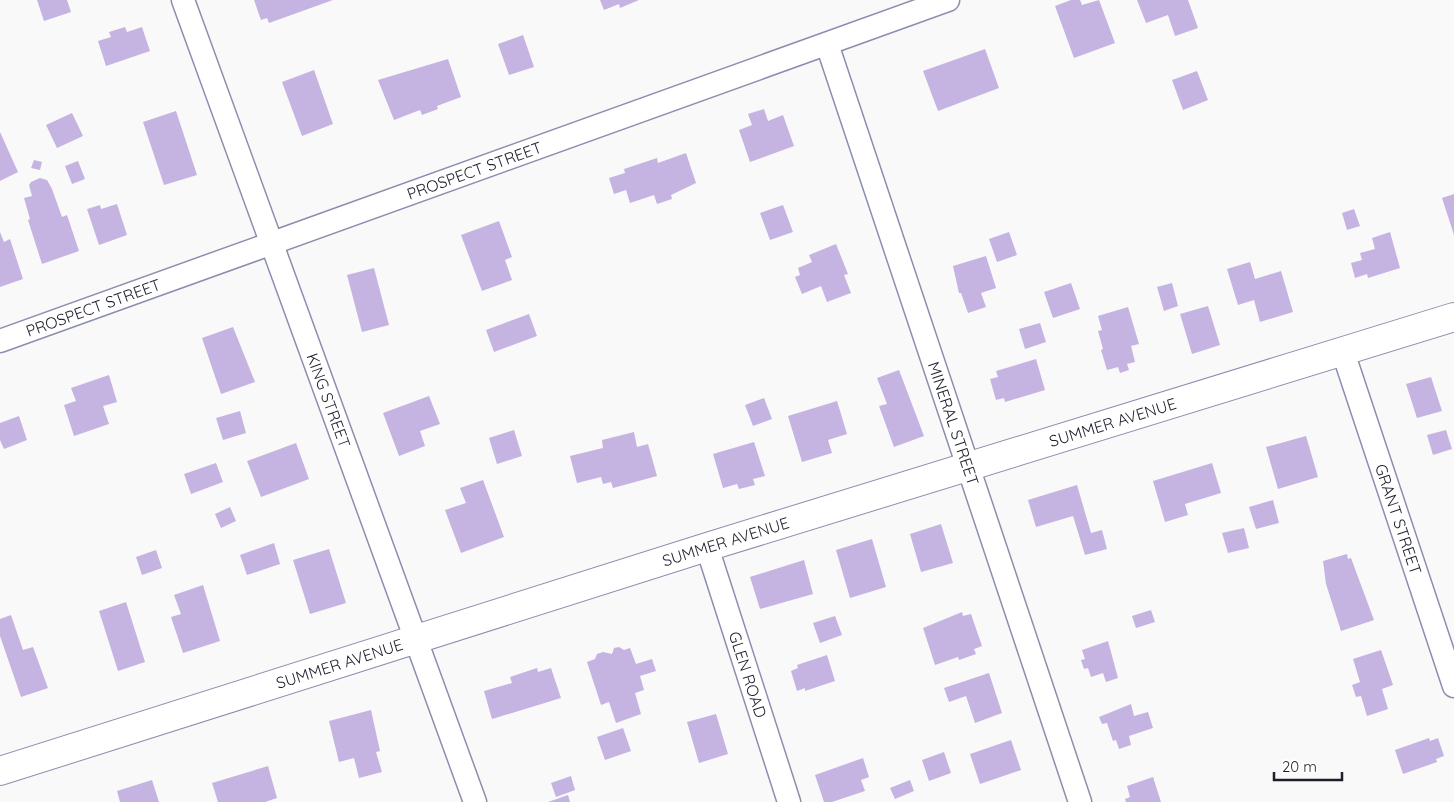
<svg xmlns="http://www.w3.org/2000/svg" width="1454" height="802" viewBox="0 0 1454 802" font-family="Quicksand,sans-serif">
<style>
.building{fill:#c5b3e2}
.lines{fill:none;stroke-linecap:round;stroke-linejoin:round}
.minor-casing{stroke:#8b8faf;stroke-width:25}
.tertiary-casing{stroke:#8b8faf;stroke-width:30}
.minor{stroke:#fff;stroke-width:22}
.tertiary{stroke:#fff;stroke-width:28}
.labels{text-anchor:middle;stroke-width:4.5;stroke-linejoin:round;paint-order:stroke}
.street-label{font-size:16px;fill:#1d1e2a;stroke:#fff}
</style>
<rect width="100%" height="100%" fill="#f9f9f9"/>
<!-- building -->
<path class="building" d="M37,0H67L71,12L44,21Z
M254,0H333L269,23L267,18L261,20Z
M600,0H639L620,8L619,4L604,10Z
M1071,0H1080L1082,5L1099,0L1115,43L1074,58L1055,6Z
M1137,0H1188L1198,28L1175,36L1168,15L1146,23Z
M125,27L127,32L142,27L150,51L106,66L98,41L111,37L109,32Z
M523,35L534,67L509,75L498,44Z
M985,49L999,88L938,111L923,71Z
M448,59L461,97L437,106L438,109L422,115L420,110L394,120L378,80Z
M314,70L333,124L302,136L282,82Z
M1197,71L1208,100L1183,110L1172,80Z
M764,109L768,121L783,115L794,146L750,162L739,130L752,125L748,114Z
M176,111L197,175L164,185L143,122Z
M72,113L83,136L57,148L46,125Z
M0,132L18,172L0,181Z
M686,153L696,183L671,195L672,199L657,204L654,195L630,203L626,190L614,194L609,178L625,173L624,169L657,158L658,163Z
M34,160L42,162L40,170L31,168Z
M78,161L85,179L72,184L65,166Z
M40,178L47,180L52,189L62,217L67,215L79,251L42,264L28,220L30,219L24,198L32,196L29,185L31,182Z
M1454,194V235L1442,198Z
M117,204L127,235L99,245L87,209L100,205L101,209Z
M783,205L793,232L770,240L760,213Z
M1354,209L1360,226L1347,230L1342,213Z
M499,221L512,257L505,260L512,280L482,291L461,235Z
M0,232L4,242L10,239L23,279L0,287Z
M1009,232L1017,255L997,262L989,239Z
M1390,232L1400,268L1368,278L1367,274L1355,278L1351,263L1362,260L1360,253L1375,249L1372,238Z
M836,244L848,274L844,275L851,293L827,302L821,286L802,294L795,277L800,275L798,268L812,262L809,255Z
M986,256L996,288L981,293L986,307L968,313L961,293H959L953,266Z
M1250,262L1255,279L1281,271L1293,312L1260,322L1254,300L1238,305L1227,269Z
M374,268L389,325L362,332L347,275Z
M1071,283L1080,309L1053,318L1044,292Z
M1172,283L1178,306L1164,311L1157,287Z
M1208,306L1220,345L1192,354L1180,314Z
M1128,307L1139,344L1131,346L1135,362L1127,364L1129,370L1120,373L1118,367L1107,370L1101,350L1103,349L1098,331L1102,330L1098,316Z
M529,314L537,336L494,352L486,330Z
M1040,323L1046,342L1025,349L1019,329Z
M233,327L255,382L221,394L202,338Z
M1036,359L1045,390L1005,402L1004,398L996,400L990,379L998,377L996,371Z
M899,370L924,436L894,447L879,406L887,404L877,378Z
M109,375L117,402L103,406L109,424L74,436L64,405L76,401L71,388Z
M1431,377L1442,411L1417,418L1406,384Z
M429,396L440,424L420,431L425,446L399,456L383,413Z
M764,398L772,419L753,426L745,405Z
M837,401L847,434L828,440L832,453L802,462L788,416Z
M240,411L246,433L223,440L216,418Z
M19,416L27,440L4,449L0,440V423Z
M514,430L522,456L497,464L489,438Z
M1446,430L1452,449L1433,455L1427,435Z
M634,432L637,447L648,444L657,476L613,488L611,482L603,484L601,477L577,483L570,456L603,448L602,440Z
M1306,436L1318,477L1278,489L1266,447Z
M754,442L765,476L753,479L755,485L739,489L737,484L723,488L713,454Z
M296,443L309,479L261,497L247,461Z
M216,463L223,482L191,494L184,474Z
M1212,463L1221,493L1185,504L1188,515L1165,522L1153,481Z
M483,480L504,537L461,553L445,510L466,503L460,488Z
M1077,485L1091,533L1102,530L1107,549L1085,555L1073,516L1036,527L1028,500Z
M1273,500L1279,523L1256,529L1249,507Z
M230,507L236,521L221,528L215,514Z
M941,524L953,563L921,572L910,534Z
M1244,528L1249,548L1228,553L1222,533Z
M872,539L886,587L850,598L836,550Z
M274,543L280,564L247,575L240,555Z
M329,549L346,603L310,614L293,560Z
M156,550L162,568L142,575L136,557Z
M1347,554L1348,559L1351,558L1374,620L1341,631L1326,584L1323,561Z
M804,560L813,594L760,609L750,577Z
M203,585L220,641L183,653L171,617L181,614L174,595Z
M126,602L145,662L118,671L99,611Z
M1151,610L1155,622L1136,628L1132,616Z
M962,612L963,616L971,614L982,646L974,649L976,654L959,660L958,657L935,665L923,628Z
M11,615L23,650L33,647L48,688L21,697L0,636V619Z
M835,616L842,635L820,643L813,623Z
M1108,641L1118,678L1106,682L1103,673L1091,677L1088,668L1084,669L1081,660L1085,659L1082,650Z
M619,647L624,650L630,648L636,664L652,659L656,671L640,676L644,690L635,693L641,714L616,723L609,702L601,705L587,662L595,659L597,654L603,652L612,654L614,648Z
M1381,650L1393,685L1382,689L1388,709L1367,716L1361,696L1356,697L1352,685L1360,682L1353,659Z
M827,655L835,681L805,691V688L797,691L791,671L798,668L797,665Z
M537,668L538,672L551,668L561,698L492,719L484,691L512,683L510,677Z
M989,673L1002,713L975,723L966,696L949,702L944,688Z
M1131,704L1134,716L1148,712L1153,728L1129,736L1131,745L1119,749L1116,740L1113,741L1107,723L1102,724L1099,717Z
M371,710L380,751L376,752L382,772L359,778L354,758L339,762L329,721Z
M716,714L728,754L699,763L687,722Z
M623,728L631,751L605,760L597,737Z
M1429,738L1430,741L1438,738L1444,756L1436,759L1437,762L1403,774L1395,750Z
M1011,740L1021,770L980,784L970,754Z
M944,752L951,773L929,781L922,760Z
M863,758L869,777L861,780L865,791L832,802H824L815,775Z
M268,766L277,798L265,802H218L212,783Z
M571,776L575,790L556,797L551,783Z
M1153,777L1161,802H1126L1125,799L1130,797L1127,786Z
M152,780L159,802H120L117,791Z
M910,780L914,791L895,799L890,788Z
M568,795L570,802H548Z"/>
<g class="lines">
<defs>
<g id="minor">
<path id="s1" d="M183,0L475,802"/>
<path id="s2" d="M827,44L1080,802"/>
<path id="s3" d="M0,341L948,0"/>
<path id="s4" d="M1343,352L1454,686"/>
<path id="s5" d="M707,547L789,802"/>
</g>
<g id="tertiary">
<path id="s6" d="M0,771L707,547L1454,317"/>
</g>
</defs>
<!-- minor casing -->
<use href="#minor" class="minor-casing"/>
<!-- tertiary casing -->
<use href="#tertiary" class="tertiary-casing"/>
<!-- minor -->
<use href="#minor" class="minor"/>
<!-- tertiary -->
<use href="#tertiary" class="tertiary"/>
</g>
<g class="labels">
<!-- street labels -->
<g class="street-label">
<text dy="6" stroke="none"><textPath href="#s3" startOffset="504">PROSPECT STREET</textPath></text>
<text dy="6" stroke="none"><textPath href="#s3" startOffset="99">PROSPECT STREET</textPath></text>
<text dy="6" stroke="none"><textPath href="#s1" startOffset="426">KING STREET</textPath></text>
<text dy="6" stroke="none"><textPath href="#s2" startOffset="400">MINERAL STREET</textPath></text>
<text dy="6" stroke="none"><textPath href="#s6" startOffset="1166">SUMMER AVENUE</textPath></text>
<text dy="6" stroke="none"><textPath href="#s4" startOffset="176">GRANT STREET</textPath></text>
<text dy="6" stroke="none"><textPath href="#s6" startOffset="761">SUMMER AVENUE</textPath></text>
<text dy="6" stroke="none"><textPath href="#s6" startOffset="356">SUMMER AVENUE</textPath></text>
<text dy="6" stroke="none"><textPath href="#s5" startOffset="134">GLEN ROAD</textPath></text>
</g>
</g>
<!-- scale -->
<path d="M1274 772v8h68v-8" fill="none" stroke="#1d1e2a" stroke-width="2.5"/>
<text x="1282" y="772" font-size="15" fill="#1d1e2a" stroke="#ffffff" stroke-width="4" paint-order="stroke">20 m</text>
</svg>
